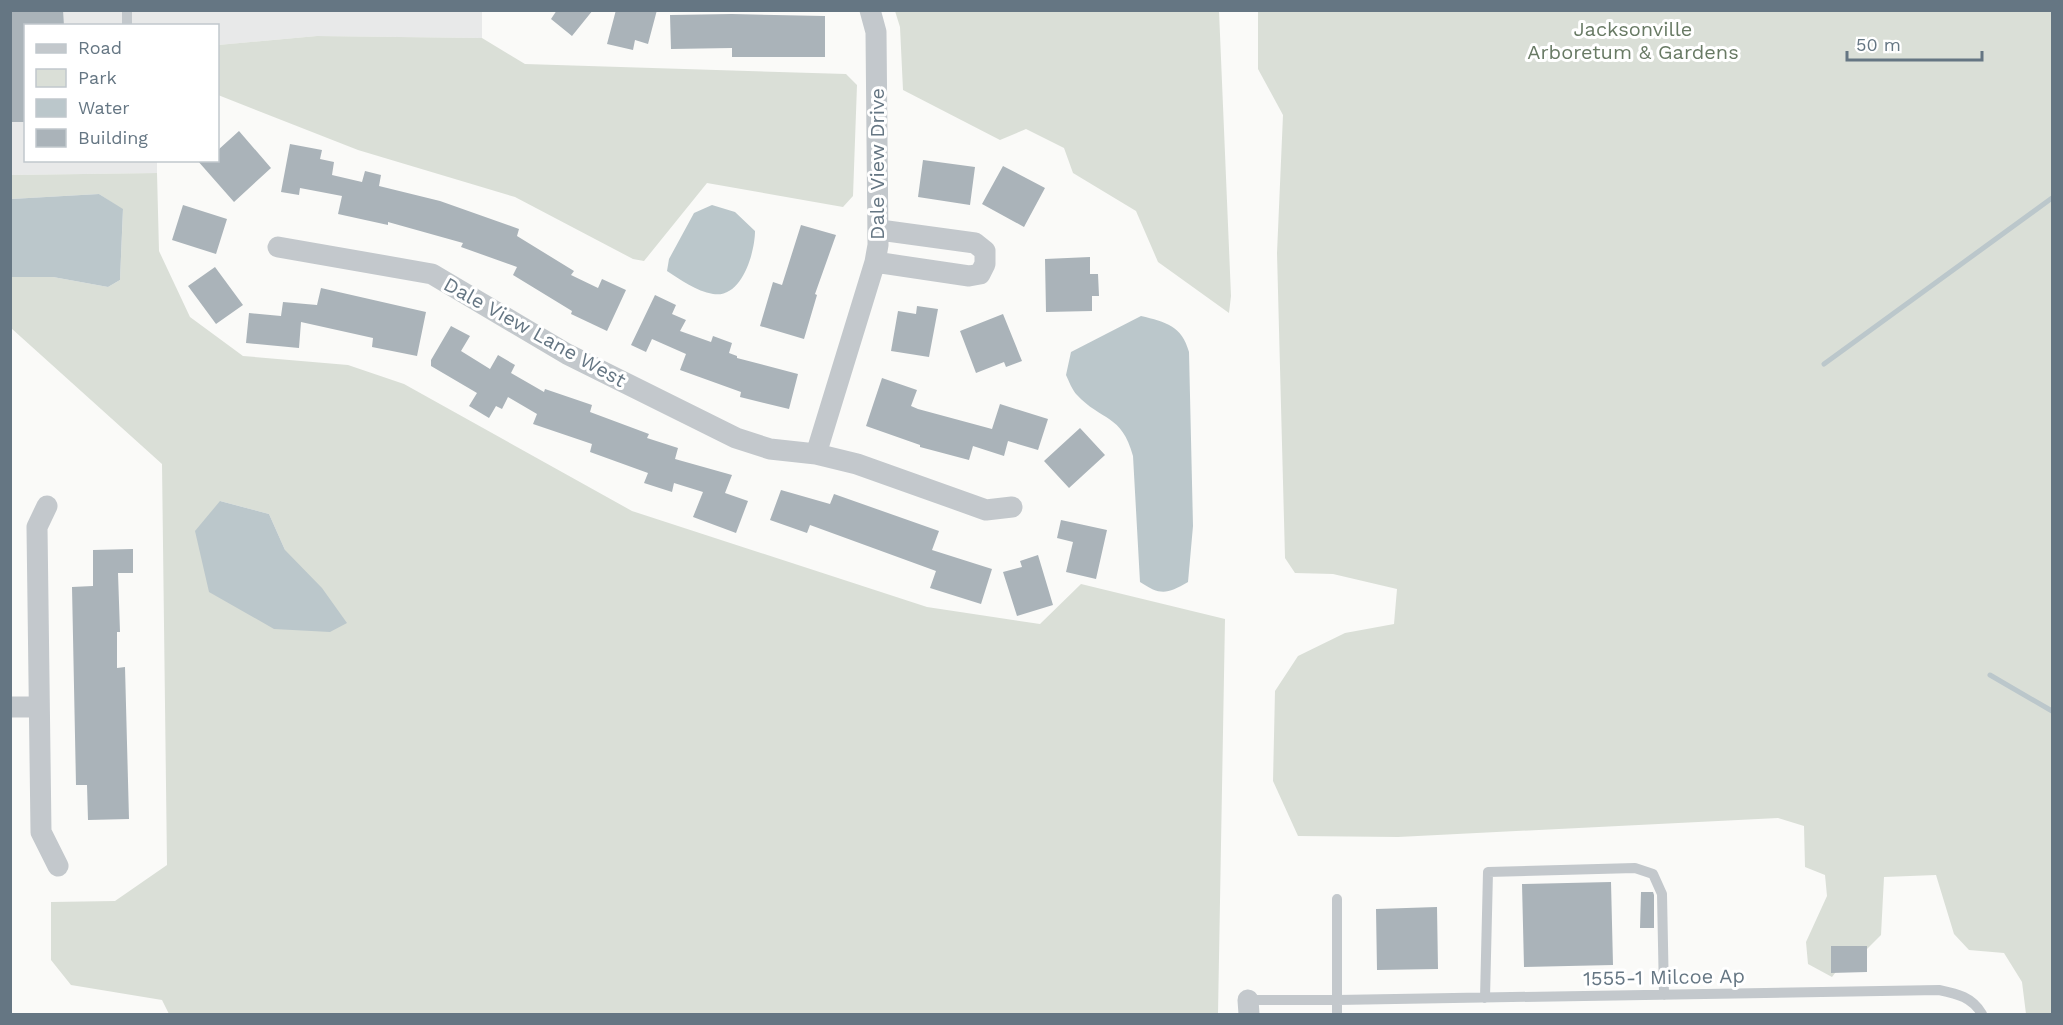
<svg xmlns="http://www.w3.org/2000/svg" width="2063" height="1025" viewBox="0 0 2063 1025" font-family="'Work Sans',sans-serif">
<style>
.built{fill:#e8e9e9}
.green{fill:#dadfd7;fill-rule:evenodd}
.water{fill:#bbc7cb}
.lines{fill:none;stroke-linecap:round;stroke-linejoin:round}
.stream{stroke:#bbc7cb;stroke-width:5}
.building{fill:#aab3b9}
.service{stroke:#c3c8cc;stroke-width:10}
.minor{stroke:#c3c8cc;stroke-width:21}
.labels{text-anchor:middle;stroke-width:6;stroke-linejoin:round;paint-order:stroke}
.park-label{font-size:20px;fill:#687a64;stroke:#fff}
.street-label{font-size:20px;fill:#657683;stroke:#fff}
</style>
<rect width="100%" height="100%" fill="#fafaf8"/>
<!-- built -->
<path class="built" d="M10,11H482V38L317,36L218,45V26H26V160L157,161V173L11,175Z"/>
<!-- green -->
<path class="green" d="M895,11H1219L1231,296L1229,313L1158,262L1136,211L1073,173L1064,148L1026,129L1000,140L903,90L900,27Z
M1258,11H2052V1014H2026L2022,982L2004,953L1969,950L1954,934L1936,875L1884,877L1881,935L1861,955L1845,960L1832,977L1808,964L1806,942L1827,896L1825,875L1805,867L1804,826L1778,818L1398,837L1298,836L1273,781L1275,691L1298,656L1345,633L1394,624L1397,589L1333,574L1295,573L1285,558L1277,253L1283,115L1258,69Z
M317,36L482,38L525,64L846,74L857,85L853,196L843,207L707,183L644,261L633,259L515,197L358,150L218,95V45Z
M157,173L159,251L190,317L243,356L348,365L404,384L632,511L927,607L1040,624L1081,584L1225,619L1218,1014H169L162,1000L71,985L51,960V902L115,901L167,865L162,464L11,328V277H53L108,287L120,280L123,210L99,194L11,199V175ZM220,501L269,514L285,550Z"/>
<!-- water -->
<path class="water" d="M99,194L123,209L120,280L108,287L53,277H11V199Z
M712,205L735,212L755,231C755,252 742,299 713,294C696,291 681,280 667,271L669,259L694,213Z
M1141,316C1166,322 1182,326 1189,352L1193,526L1188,582C1167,594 1161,596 1140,582L1133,456C1122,414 1101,421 1077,395C1072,390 1069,381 1066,375L1071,352Z
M220,501L269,514L285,550L322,588L347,623L330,632L274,629L209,592L195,531Z"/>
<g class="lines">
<!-- stream -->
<path class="stream" d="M1824,364L2052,198
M1990,675L2052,711"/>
</g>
<!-- building -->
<path class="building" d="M10,10H63L64,26H26V122H10Z
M557,10H593L572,36L551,19Z
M616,10H657L648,44L635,40L633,50L607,44Z
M732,14L825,16V57H732V48L671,49L670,15Z
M239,131L271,168L234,202L197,160H218V150Z
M290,144L322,150L320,159L334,162L332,175L362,182L365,171L381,175L379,186L440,201L519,229L517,236L574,271L571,275L598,288L602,279L626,290L607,331L571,314L572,311L513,275L517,267L461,247L463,243L388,222V225L338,214L342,196L300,188L299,195L281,192Z
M923,160L975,167L970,205L918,197Z
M1003,166L1045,188L1024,227L982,204Z
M183,205L227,219L216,254L172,240Z
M801,225L836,235L815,294L817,295L804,339L760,326L773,282L782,285Z
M1090,257V274H1098L1099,296H1092V311L1046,312L1045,259Z
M215,267L243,305L216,324L188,286Z
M321,288L426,312L417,356L372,347L373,338L301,322L299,348L246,343L249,313L281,316L283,302L317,305Z
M655,295L676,305L672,314L686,320L680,331L711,342L713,336L732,343L729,353L737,356V358L798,374L789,409L740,397L741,392L680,370L686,354L652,339L646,352L631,345Z
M917,306L938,309L929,357L891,351L898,311L916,314Z
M1003,314L1022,361L1006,367L1004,362L976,373L960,331Z
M451,326L470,336L461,351L490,369L498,355L515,365L511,373L544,392L545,389L592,405L590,412L649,434L647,438L678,448L675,459L732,475L725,493L748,501L736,533L693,517L703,492L674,483L672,492L644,483L648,473L590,452L592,444L533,424L537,414L508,397L502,409L496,406L489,418L469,406L477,393L431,366V360Z
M882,378L917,390L911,406L918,409L992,429L1000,404L1048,419L1038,450L1008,441L1004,456L973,446L969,460L920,447V445L866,426Z
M1080,428L1105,455L1069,488L1044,461Z
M781,490L830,504L834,494L939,531L932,550L992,569L981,604L930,588L936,571L810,525L807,533L770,520Z
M1061,520L1107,530L1096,579L1066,572L1073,542L1057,538Z
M133,549V573H118L120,632H117V668L125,667L129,819L88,820L87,785H76L72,587L93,586V550Z
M1038,555L1053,605L1017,616L1003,572L1022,567L1020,561Z
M1611,882L1613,965L1524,967L1522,884Z
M1641,892H1653L1654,895V928H1640Z
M1437,907L1438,969L1377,970L1376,909Z
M1831,946H1867V972L1831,973Z"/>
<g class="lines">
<!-- service -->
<path class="service" d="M127,26V10
M1485,998L1488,872L1635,868L1653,874L1662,894L1664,995
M1248,1000H1337V899
M1337,1014V1000L1939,990C1958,994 1972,997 1982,1014"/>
<!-- minor -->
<path class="minor" d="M278,247L432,274L567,354L736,438L770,449L816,454L857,464L986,510L1012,507
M875,262L969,276L980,274L985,264V251L975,243L880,230
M816,454L875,262L878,245L876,32L870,10
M47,506L37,527L41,832L58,866
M10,707H38
M1248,1000L1249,1014"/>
</g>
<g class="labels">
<!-- park labels -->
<g class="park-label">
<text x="1633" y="36">Jacksonville<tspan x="1633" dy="23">Arboretum &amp; Gardens</tspan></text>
</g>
<!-- street labels -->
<g class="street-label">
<text transform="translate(877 164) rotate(-90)" y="7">Dale View Drive</text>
<text transform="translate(535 332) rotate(29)" y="7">Dale View Lane West</text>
<text transform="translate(1664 977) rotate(-1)" y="7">1555-1 Milcoe Ap</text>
</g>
</g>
<!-- border -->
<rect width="2063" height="1025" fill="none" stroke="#657683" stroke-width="24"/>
<!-- legend -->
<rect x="24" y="24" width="195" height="138" fill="#ffffff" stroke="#c1c8cd" stroke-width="1.5"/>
<rect x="36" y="44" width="30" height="9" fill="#c3c8cc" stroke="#c1c8cd" stroke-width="1.5"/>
<text x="78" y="54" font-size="18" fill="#657683">Road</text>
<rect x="36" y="69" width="30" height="18" fill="#dadfd7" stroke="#c1c8cd" stroke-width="1.5"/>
<text x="78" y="84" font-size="18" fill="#657683">Park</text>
<rect x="36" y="99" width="30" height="18" fill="#bbc7cb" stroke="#c1c8cd" stroke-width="1.5"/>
<text x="78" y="114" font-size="18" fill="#657683">Water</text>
<rect x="36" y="129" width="30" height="18" fill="#aab3b9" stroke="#c1c8cd" stroke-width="1.5"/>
<text x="78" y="144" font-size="18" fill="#657683">Building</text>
<!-- scale -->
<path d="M1847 51v9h135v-9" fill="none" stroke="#657683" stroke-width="3"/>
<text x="1856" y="51" font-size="18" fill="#657683" stroke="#ffffff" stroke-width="4.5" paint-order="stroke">50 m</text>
</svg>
